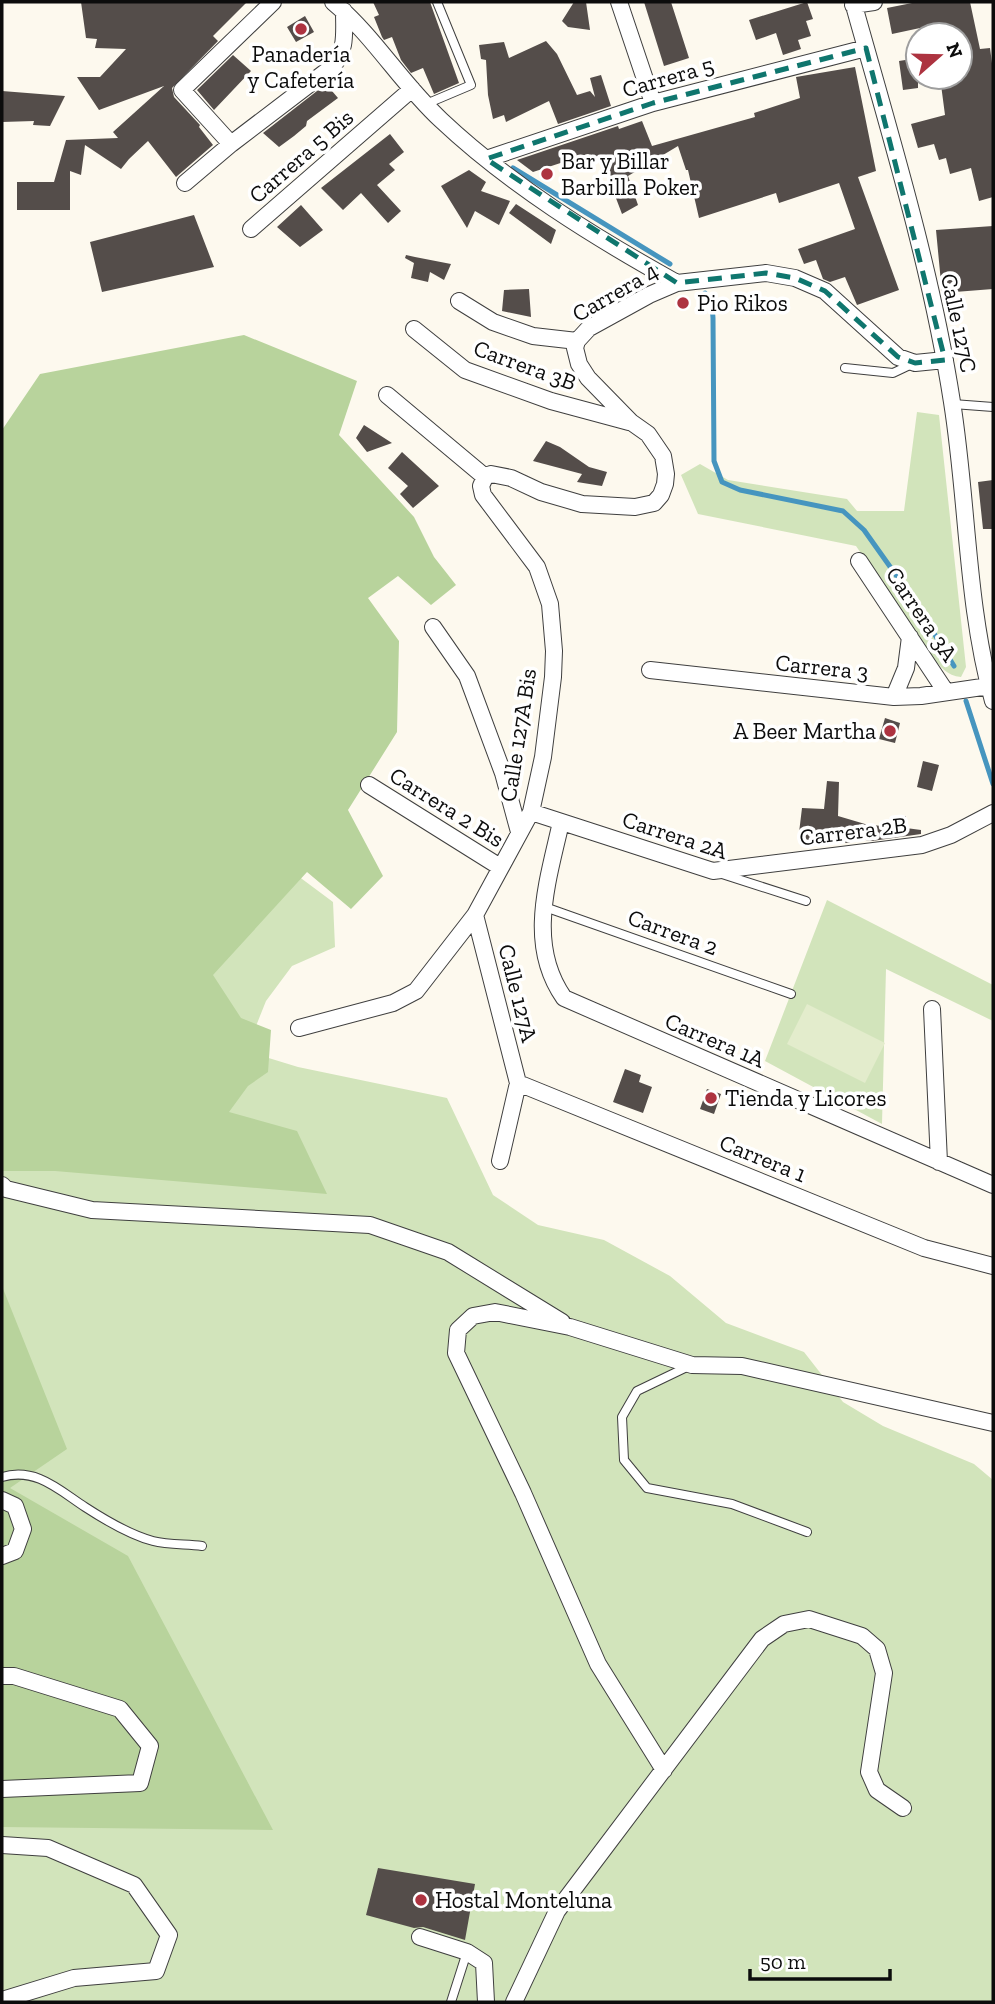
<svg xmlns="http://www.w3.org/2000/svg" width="995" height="2004" viewBox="0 0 995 2004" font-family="'Zilla Slab',serif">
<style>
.green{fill:#d2e4bb}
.forest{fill:#b8d39c}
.pitch{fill:#e3eccc}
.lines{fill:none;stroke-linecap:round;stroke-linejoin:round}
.stream{stroke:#4695bf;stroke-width:5}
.building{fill:#544d4a}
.service-casing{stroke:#3f3f3f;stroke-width:10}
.minor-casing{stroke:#3f3f3f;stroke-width:18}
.service{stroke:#fff;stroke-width:8}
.minor{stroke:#fff;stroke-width:16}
.marked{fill:none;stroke:#0f766e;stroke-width:5;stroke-dasharray:14 9;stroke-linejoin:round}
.poi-dot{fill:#ad3340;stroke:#fff;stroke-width:2.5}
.labels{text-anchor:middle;stroke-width:7;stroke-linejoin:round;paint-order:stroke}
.poi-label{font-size:23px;fill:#0c0c0c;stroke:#fff;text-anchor:start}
.street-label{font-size:23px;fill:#0c0c0c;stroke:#fff}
</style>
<rect width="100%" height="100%" fill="#fdf9ee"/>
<!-- green -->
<path class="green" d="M917,412L939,415L966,667L961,677C947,676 940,666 931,656L856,546L698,514L681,475L700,464L728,480L847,499L857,511H904Z
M2,616L294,873L333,902L335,947L292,966L266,1001L246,1051L298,1067L447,1098L493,1195L538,1225L604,1240L670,1276L726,1323L804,1352L843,1402L883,1426L974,1464L993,1480V2002H2Z
M827,900L993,985V1021L886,969L882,1124L765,1061Z"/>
<!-- forest -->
<path class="forest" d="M244,335L357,381L339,435L414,517L434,557L456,585L431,605L398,576L368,598L399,641L397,732L348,810L383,876L351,909L307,872L213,975L241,1018L271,1030L268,1072L248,1086L229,1112L297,1131L327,1194L55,1171H2V430L40,374Z
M2,1286L67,1449L10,1488L128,1556L273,1830L2,1827Z"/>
<!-- pitch -->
<path class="pitch" d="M807,1004L885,1043L865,1083L787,1044Z"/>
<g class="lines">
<!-- stream -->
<path class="stream" d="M513,168L670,264
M705,293L712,305L713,318L714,461L722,482L740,490L843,511L864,530L913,599L954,666
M966,701L993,784"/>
</g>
<!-- building -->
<path class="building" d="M81,2H247L213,36L218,41L172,88L174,97L200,125L199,127L213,145L176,177L148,141L129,159L121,169L85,145L81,175L70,171V210H17V182H54L66,140L118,138L113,132L164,86L99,110L77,77H100L126,49L95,48L97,39L86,38Z
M373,2H430L459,83L434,94L423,68L411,73L401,60L392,37L384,40L382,37L374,17L379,15Z
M574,2H586L590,30L568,27L562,21Z
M644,2H671L689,58L664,66Z
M807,2L813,19L806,21L811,36L798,40L801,49L783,55L776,33L756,40L749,20Z
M917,2H970L980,49L990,48L993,71V197L979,201L971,168L950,174L946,158L939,160L934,144L918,148L911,124L945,115L940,77H960V35H922L920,28L892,34L887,8Z
M305,16L314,32L296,42L287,27Z
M546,41L557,54L577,95L590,91L595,97L590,78L601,75L611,106L558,124L549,101L506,122L504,115L493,119L488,95L486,60L481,59L479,45L504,42L509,58Z
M233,55L251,71L214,110L197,90Z
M918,58V88L903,90L899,61Z
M855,67L876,171L858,177L899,290L857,305L845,277L830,282L823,279L816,260L804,264L798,249L855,229L839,183L779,203L776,193L699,218L688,170H686L678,146L628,176L638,205L622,214L603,164L588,154L533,172L517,160L618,126L619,129L642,121L652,146L755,117L754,113L800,98L796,77Z
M326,84L338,98L307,121L306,126L294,136L279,147L263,133Z
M2,91L65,96L50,126L33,125L34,121L2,122Z
M390,134L404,152L389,164L395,170L377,185L401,211L388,223L361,193L343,210L321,188Z
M469,170L486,182L481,191L510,201L499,225L475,211L467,228L441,186Z
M516,204L556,230L551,244L509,213Z
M301,205L323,230L300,247L277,227Z
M194,215L214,267L102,292L90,242Z
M993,226V289L942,293L936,230Z
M406,255L415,257L451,264L444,280L430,272L428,282L411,278L414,263L405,258Z
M529,289L531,317L502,311L504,290Z
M364,425L392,443L367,452L356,438Z
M546,441L560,447L589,467L607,472L602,486L577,482L582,474L533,461Z
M402,452L439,486L413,508L400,494L408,486L388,468Z
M993,480V529H983L978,482Z
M885,718L900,723L895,743L879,739Z
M923,761L939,765L932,791L917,787Z
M827,781L839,782L838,816L865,824L889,827L890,819L906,816V828L921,830V834L872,841L853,838L851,843L817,842V845L798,841L802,808L824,809Z
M625,1069L641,1075L639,1082L652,1087L643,1113L613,1102Z
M707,1089L721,1094L714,1114L700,1109Z
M378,1868L475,1884L465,1940L423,1927L414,1928L366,1915Z"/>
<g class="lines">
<defs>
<path id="service" d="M426,104L471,85L437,2
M845,368L893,373L912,364
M953,404L993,407
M722,874L806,901
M542,906L791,994
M689,1366L637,1391L622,1417L624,1460L647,1488L732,1504L807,1532
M2,1477C36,1467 59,1490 85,1507C105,1520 130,1535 153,1541C168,1545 186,1544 202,1546
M451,2002L467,1952"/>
<path id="minor" d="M333,2C374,36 401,83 441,120C510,185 594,237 677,283
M619,2L653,103
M853,2C890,134 931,267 952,402C968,502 966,604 993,701
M853,5L874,2
M231,144L182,90L273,2
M486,159L653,103L866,48
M185,183L231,144L332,67C347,50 344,33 344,11
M251,229L412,89
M459,301L493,322L533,336L577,341
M414,329L465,370L551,401L629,422
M387,395L485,477
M485,477L491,474L511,478L541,492L582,504L635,507L654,503L661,495L665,484L666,474L663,456L648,434L631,422L588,378L579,364L575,348L577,341L589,328L649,295L677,283L766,273L795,278L825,291L898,357L915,363L945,360
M859,561L946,692
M433,627L467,676L503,773L519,832
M650,670L894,697L921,696L989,686
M894,697L906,668L910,637
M369,785L500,867
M531,812L713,871L922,845L951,835L993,813
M561,822C548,881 526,944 564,998L993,1185
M475,915L518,1083L500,1161
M932,1009L939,1162
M299,1028L393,1003L416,991L475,915L531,812L543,757L553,677L554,651L550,604L537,567L483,495L481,486L485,477
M518,1083L924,1248L993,1266
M2,1185L6,1189L92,1210L370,1225L448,1252L562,1322
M2,1500L15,1506L23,1529L15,1551L2,1556
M2,1676H14L120,1709L150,1746L140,1783L2,1789
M664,1770L598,1664L523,1493L456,1353L458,1330L473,1316L495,1312L570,1327L692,1365L742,1366L993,1423
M2,1845L48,1848L134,1885L169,1935L156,1971L74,1978L2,2000
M420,1937L467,1952L484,1963L486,2002
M514,2002L557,1911L762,1639L784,1624L809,1619L862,1636L877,1649L884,1673L869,1772L877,1790L903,1808"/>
</defs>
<!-- service casing -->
<use href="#service" class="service-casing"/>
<!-- minor casing -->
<use href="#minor" class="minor-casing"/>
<!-- service -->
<use href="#service" class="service"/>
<!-- minor -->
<use href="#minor" class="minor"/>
</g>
<!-- marked area -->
<path class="marked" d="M866,48L945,360L915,363L898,357L825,291L795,278L766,273L677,283L486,159L653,103Z"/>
<!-- markers -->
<g class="poi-dot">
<circle cx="301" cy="29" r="7"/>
<circle cx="547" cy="174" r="7"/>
<circle cx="683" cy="303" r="7"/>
<circle cx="890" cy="731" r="7"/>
<circle cx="711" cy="1098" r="7"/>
<circle cx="421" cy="1900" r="7"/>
</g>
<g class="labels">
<!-- poi labels -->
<g class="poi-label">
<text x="301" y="62" text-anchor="middle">Panadería<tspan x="301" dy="26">y Cafetería</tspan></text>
<text x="561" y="169">Bar y Billar<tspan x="561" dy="26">Barbilla Poker</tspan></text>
<text x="697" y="311">Pio Rikos</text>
<text x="876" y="739" text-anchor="end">A Beer Martha</text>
<text x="725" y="1106">Tienda y Licores</text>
<text x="435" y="1908">Hostal Monteluna</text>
</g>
<!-- street labels -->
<g class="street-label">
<text transform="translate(668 77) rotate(-16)" y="8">Carrera 5</text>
<text transform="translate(301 156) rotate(-41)" y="8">Carrera 5 Bis</text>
<text transform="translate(615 292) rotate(-30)" y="8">Carrera 4</text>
<text transform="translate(959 323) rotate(78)" y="8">Calle 127C</text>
<text transform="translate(525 365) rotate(20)" y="8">Carrera 3B</text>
<text transform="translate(922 614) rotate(56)" y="8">Carrera 3A</text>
<text transform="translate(822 667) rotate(6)" y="8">Carrera 3</text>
<text transform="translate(518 735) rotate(-81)" y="8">Calle 127A Bis</text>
<text transform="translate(447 807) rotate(32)" y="8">Carrera 2 Bis</text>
<text transform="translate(853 831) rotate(-7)" y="8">Carrera 2B</text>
<text transform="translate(675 835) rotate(18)" y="8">Carrera 2A</text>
<text transform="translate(673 932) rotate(20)" y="8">Carrera 2</text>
<text transform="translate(518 993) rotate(76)" y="8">Calle 127A</text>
<text transform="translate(715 1040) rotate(23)" y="8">Carrera 1A</text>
<text transform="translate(763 1158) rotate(22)" y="8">Carrera 1</text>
</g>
</g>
<!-- border -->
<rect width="995" height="2004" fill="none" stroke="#0c0c0c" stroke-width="7"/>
<!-- north arrow -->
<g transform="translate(939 56) rotate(70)"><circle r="33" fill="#ffffff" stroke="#9e9e9e" stroke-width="2"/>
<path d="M0-5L12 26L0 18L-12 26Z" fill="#ad3340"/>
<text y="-10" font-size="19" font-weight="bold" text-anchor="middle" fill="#0c0c0c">N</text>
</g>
<!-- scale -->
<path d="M750 1969v10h140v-10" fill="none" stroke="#0c0c0c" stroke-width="3.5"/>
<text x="760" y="1969" font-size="21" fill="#0c0c0c" stroke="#ffffff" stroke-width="5" paint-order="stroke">50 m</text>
</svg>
